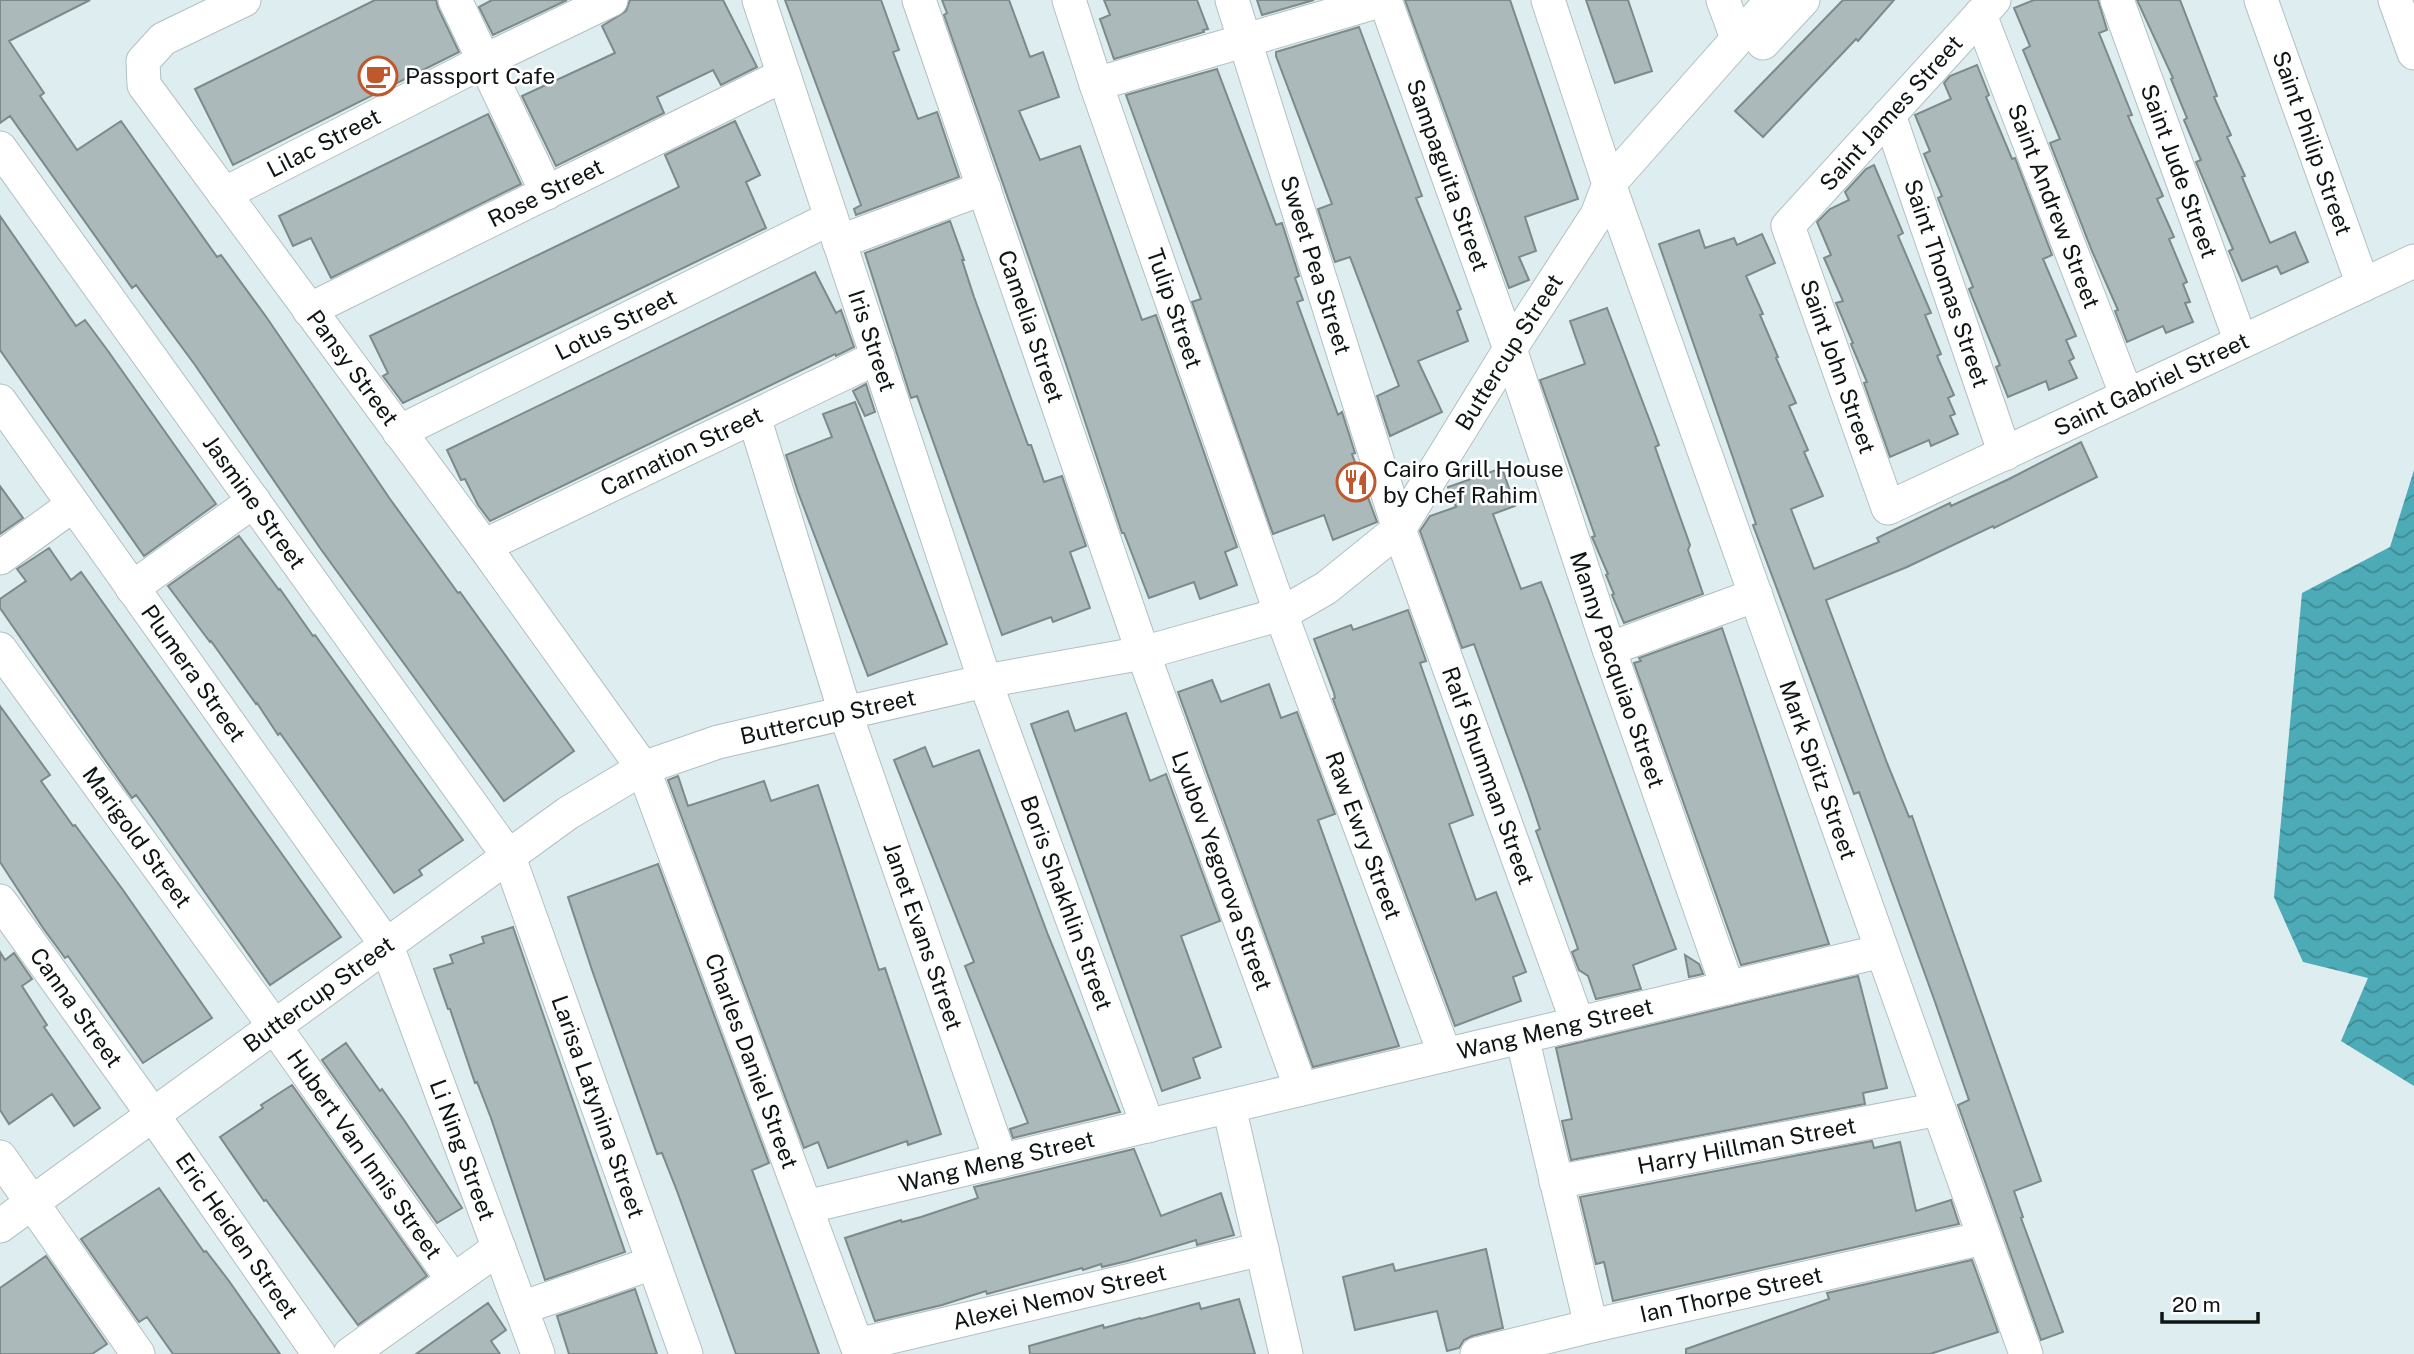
<svg xmlns="http://www.w3.org/2000/svg" width="2414" height="1354" viewBox="0 0 2414 1354" font-family="'Public Sans',sans-serif">
<style>
.water{fill:url(#water-waves)}
.building{fill:#abb9bb;stroke:#7c8a8b;stroke-width:2}
.lines{fill:none;stroke-linecap:round;stroke-linejoin:round}
.minor-casing{stroke:#b2c0c2;stroke-width:35}
.minor{stroke:#fff;stroke-width:33}
.labels{text-anchor:middle;stroke-width:5;stroke-linejoin:round;paint-order:stroke}
.poi-label{font-size:23px;fill:#0f1415;stroke:#fff;text-anchor:start}
.street-label{font-size:23px;fill:#0f1415;stroke:#fff}
</style>
<defs>
<pattern id="water-waves" width="16" height="10" patternUnits="userSpaceOnUse" patternTransform="scale(1.75)"><rect width="16" height="10" fill="#4cabb7"/><path d="M0 5q4-4 8 0t8 0" fill="none" stroke="#3e8a94"/></pattern>
</defs>
<rect width="100%" height="100%" fill="#deedef"/>
<!-- water -->
<path class="water" d="M2414,470V1086L2341,1041L2368,978L2303,962L2274,897L2302,593L2390,547Z"/>
<!-- building -->
<path class="building" d="M0,0H90L9,41L44,93L40,96L77,150L121,121L217,257L221,255L267,318L390,499L458,593L460,592L574,751L504,801L320,548L195,365L136,285L132,288L10,116L0,123Z
M375,0H436L438,8L459,52L233,165L195,89Z
M492,0H567L493,35L479,7Z
M630,0H723L757,67L721,85L713,70L657,97L664,113L556,166L522,96L615,53L602,26L626,11Z
M785,0H881L899,50L893,52L918,119L937,112L959,177L856,215L854,209L861,205Z
M942,0H1009L1030,57L1043,52L1059,97L1019,111L1040,160L1080,146L1142,320L1156,315L1237,547L1225,552L1237,585L1200,599L1194,582L1149,598L1124,533H1122L1065,361L944,15L947,13Z
M1104,0H1197L1208,29L1203,30L1204,32L1114,59L1100,19L1110,15Z
M1257,0H1314L1262,15Z
M1405,0H1510L1578,199L1525,217L1536,251L1519,257L1529,280L1509,288Z
M1586,0H1628L1652,71L1615,83Z
M1843,0H1894L1858,41L1856,39L1763,137L1735,111Z
M2034,0H2098L2107,30L2099,33L2132,115L2128,116L2163,196L2157,199L2174,237L2169,239L2187,282L2183,284L2190,302L2185,303L2193,322L2166,333L2163,326L2127,342L2115,311L2118,310L2092,251L2050,143L2060,139L2023,50L2030,46L2014,8Z
M2137,0H2180L2217,96L2214,97L2231,135L2227,137L2245,176L2242,177L2270,243L2295,232L2308,262L2281,274L2277,266L2242,281L2229,251L2233,249L2196,162L2201,160L2184,120L2187,118L2171,79L2173,78Z
M1359,27L1422,196L1416,198L1461,309L1457,311L1468,341L1418,361L1442,412L1390,436L1377,396L1399,386L1350,257L1335,262L1318,209L1332,204L1276,56V52Z
M1977,65L1989,95L1986,97L2012,159L2015,158L2052,255L2043,259L2076,336L2066,340L2074,358L2069,361L2077,378L2049,390L2046,381L2008,397L1996,367L2000,365L1969,289L1973,287L1938,198L1942,196L1924,154L1930,151L1915,115L1951,99L1944,83L1950,76Z
M1217,69L1276,225L1282,223L1299,276L1295,278L1303,300L1297,302L1338,415L1342,412L1355,453L1352,454L1377,522L1333,540L1324,515L1273,534L1192,302L1201,299L1126,95Z
M488,114L521,184L331,278L311,238L293,246L279,216Z
M735,121L760,175L746,182L766,228L403,403L383,376L388,373L370,336L679,187L665,155Z
M1874,165L1903,233L1898,236L1931,313L1925,315L1941,354L1937,356L1954,395L1948,398L1955,414L1950,416L1958,434L1931,446L1929,440L1890,457L1864,383L1867,382L1851,344L1853,343L1836,303L1843,301L1824,258L1831,255L1817,222L1830,209L1849,200L1845,192L1866,169Z
M0,216L76,326L85,320L108,351L216,504L144,556L0,350Z
M950,221L964,260H962L974,297L1028,445H1031L1044,482L1062,476L1086,546L1070,552L1090,608L1053,622L1051,617L1002,635L917,396L911,398L865,253Z
M1699,230L1705,248L1734,238L1737,245L1762,234L1775,263L1746,276L1763,314L1760,315L1778,357L1776,358L1796,403L1789,406L1808,450L1804,452L1823,496L1791,509L1814,569L1879,542L1877,538L1950,503L1951,506L2009,479L2081,442L2097,477L1994,528L1993,526L1907,567L1826,600L1887,763L1909,817L1912,816L1925,853L2041,1181L2014,1191L2023,1217L2021,1218L2063,1332L2041,1340L1958,1105L1969,1100L1934,999L1859,792L1854,794L1753,525L1756,524L1659,244Z
M815,272L836,313L841,310L854,347L836,356L835,354L490,521L478,505L465,479L461,480L447,450Z
M1607,308L1659,445L1655,447L1690,545L1688,550L1703,594L1624,623L1612,595L1614,594L1606,575L1608,574L1592,537L1595,536L1540,380L1585,364L1570,321Z
M866,384L875,412L865,416L853,391Z
M855,402L947,644L868,676L798,492L786,455L832,437L823,414Z
M1502,468L1515,506L1493,514L1521,589L1541,582L1549,602L1676,949L1633,965L1641,989L1596,999L1588,976L1579,970L1572,952L1578,949L1575,940L1536,831L1540,829L1528,793L1474,644L1462,648L1420,531L1430,516L1456,507L1448,487Z
M0,486L23,518L0,534Z
M239,536L279,590L280,589L313,636L315,635L463,840L419,870L422,875L394,893L280,733L278,735L257,703L256,704L211,641L210,642L168,586Z
M49,548L71,580L81,572L341,937L270,985L145,807L136,795L132,798L110,767L0,608V599L26,581L17,569Z
M1408,610L1426,661L1420,663L1473,815L1449,824L1476,900L1496,892L1526,972L1513,977L1521,1001L1455,1026L1333,699L1335,698L1334,693L1314,639L1351,625L1353,630Z
M1722,628L1829,944L1741,965L1634,663L1641,661L1639,658Z
M1212,680L1221,702L1269,684L1281,718L1297,712L1335,814L1318,820L1399,1046L1313,1067L1178,692Z
M0,706L50,775L41,781L73,826L75,825L123,890L212,1018L143,1063L68,956L65,958L43,928L0,862Z
M1068,711L1075,731L1126,713L1150,781L1166,774L1220,921L1181,936L1221,1047L1193,1058L1200,1078L1162,1091L1031,724Z
M925,747L933,767L979,750L1048,935L1120,1112L1013,1138L1010,1129L1028,1123L965,966L974,962L894,760Z
M678,776L688,806L764,781L771,801L818,785L879,970L885,968L941,1134L908,1145L907,1141L828,1168L818,1142L804,1148L668,780Z
M658,864L769,1163L752,1170L819,1354H736L677,1191L662,1153L657,1154L592,970L568,897Z
M513,927L625,1252L545,1280L491,1118L477,1082L475,1083L450,1009H448L434,969L453,963L450,955L484,943L482,937Z
M0,952L5,960L14,953L32,979L22,986L47,1025L44,1027L100,1108L74,1126L52,1094L9,1124L0,1110Z
M1685,955L1699,964L1703,974L1689,977Z
M1858,976L1887,1088L1863,1093L1865,1104L1571,1160L1562,1121L1572,1119L1556,1048Z
M346,1043L380,1091L382,1089L404,1120L462,1208L437,1223L322,1060Z
M292,1085L427,1276L358,1325L266,1200L264,1201L220,1137L263,1108L261,1105Z
M1872,1141L1874,1148L1900,1142L1916,1211L1951,1200L1959,1224L1613,1301L1604,1262L1596,1264L1580,1197Z
M1134,1149L1161,1216L1221,1193L1234,1235L1197,1245L1196,1240L1127,1261L1102,1267L1101,1264L1083,1270L1082,1268L987,1294L986,1291L942,1305L875,1321L845,1238L901,1220L902,1222L921,1217L978,1198L974,1187Z
M159,1188L204,1252L206,1251L229,1281L280,1354H173L147,1317L139,1322L81,1239Z
M1486,1249L1503,1328L1472,1336L1464,1340L1459,1348L1447,1351L1437,1311L1355,1330L1343,1277L1393,1264L1395,1271Z
M46,1256L107,1344L92,1354H0V1288Z
M1972,1260L1998,1332L1930,1354H1686V1349L1829,1299L1827,1293Z
M635,1289L657,1354H569L557,1316Z
M1239,1299L1255,1354H1030L1029,1346L1103,1325L1104,1328L1140,1318L1141,1319L1199,1303L1201,1309Z
M488,1303L506,1330L491,1341L500,1354H416Z"/>
<g class="lines">
<defs>
<g id="minor">
<path id="s1" d="M244,0L163,39L143,61L144,85L484,546L643,768L860,1354"/>
<path d="M455,0L547,193"/>
<path id="s2" d="M759,0L985,681L1148,1126"/>
<path id="s3" d="M919,0L1143,653L1301,1089"/>
<path id="s4" d="M1069,0L1096,84L1281,614L1445,1055"/>
<path id="s5" d="M1232,0L1399,529L1578,1024"/>
<path id="s6" d="M1385,0L1510,349L1609,649L1728,988"/>
<path id="s7" d="M1548,0L1609,184L2026,1354"/>
<path d="M1723,0L1737,38"/>
<path id="s8" d="M1994,0L1788,226L1888,508L2414,261"/>
<path id="s9" d="M2117,0L2241,342"/>
<path id="s10" d="M2261,0L2363,285"/>
<path d="M2395,0L2414,53"/>
<path id="s11" d="M1980,15L2127,396"/>
<path d="M1763,43L1803,0"/>
<path d="M1096,84L1383,0"/>
<path id="s12" d="M1889,115L2005,454"/>
<path id="s13" d="M0,148L509,857L686,1354"/>
<path id="s14" d="M224,194L484,61L611,0"/>
<path d="M839,242L984,188"/>
<path id="s15" d="M309,310L784,75"/>
<path id="s16" d="M0,401L387,946L538,1354"/>
<path id="s17" d="M754,417L845,712L1001,1161"/>
<path id="s18" d="M399,432L831,218"/>
<path id="s19" d="M484,546L878,357"/>
<path d="M0,558L73,505"/>
<path d="M132,588L254,501"/>
<path id="s20" d="M0,649L275,1027L453,1280"/>
<path d="M1609,649L1756,595"/>
<path id="s21" d="M0,901L153,1115L319,1354"/>
<path d="M1522,1037L1591,1326"/>
<path d="M1229,1107L1286,1354"/>
<path d="M0,1157L138,1354"/>
<path id="s22" d="M1556,1182L1939,1109"/>
<path id="s23" d="M806,1207L1882,951"/>
<path id="s24" d="M0,1226L568,813L643,768L718,742L985,681L1143,653L1281,614L1326,588L1399,529L1510,349L1597,215L1609,184L1772,0"/>
<path d="M521,1308L653,1263"/>
<path id="s25" d="M857,1345L1262,1249"/>
<path d="M350,1354L499,1248"/>
<path id="s26" d="M1477,1354L1591,1326L1984,1238"/>
</g>
</defs>
<!-- minor casing -->
<use href="#minor" class="minor-casing"/>
<!-- minor -->
<use href="#minor" class="minor"/>
</g>
<!-- icons -->
<defs>
<symbol id="cafe-ring" viewBox="-11 -11 22 22"><circle r="9.5" fill="#fff" stroke="#bf582c" stroke-width="1.5"/><path d="M-5.5-4.5H6V0H3Q3 3.5 0 3.5H-2.5Q-5.5 3.5-5.5 0ZM3-3.2v2h1.7v-2ZM-6 4.5H4V6H-6Z" fill="#bf582c"/></symbol>
<symbol id="restaurant-ring" viewBox="-11 -11 22 22"><circle r="9.5" fill="#fff" stroke="#bf582c" stroke-width="1.5"/><path d="M-5-6h1v4h1v-4h1v4h1v-4h1v5L-1.5 .5V6h-2V.5L-5-1ZM5-6V6H3V1.5H1.5Q1.5-4 5-6Z" fill="#bf582c"/></symbol>
</defs>
<g fill-rule="evenodd">
<use href="#cafe-ring" x="356" y="54" width="44" height="44"/>
<use href="#restaurant-ring" x="1334" y="460" width="44" height="44"/>
</g>
<g class="labels">
<!-- poi labels -->
<g class="poi-label">
<text x="405" y="84">Passport Cafe</text>
<text x="1383" y="477">Cairo Grill House<tspan x="1383" dy="26">by Chef Rahim</tspan></text>
</g>
<!-- street labels -->
<g class="street-label">
<text transform="translate(1891 113) rotate(-48)" y="8">Saint James Street</text>
<text dy="8" stroke="none"><textPath href="#s14" startOffset="112">Lilac Street</textPath></text>
<text dy="8" stroke="none"><textPath href="#s10" startOffset="152">Saint Philip Street</textPath></text>
<text dy="8" stroke="none"><textPath href="#s9" startOffset="182">Saint Jude Street</textPath></text>
<text dy="8" stroke="none"><textPath href="#s6" startOffset="186">Sampaguita Street</textPath></text>
<text dy="8" stroke="none"><textPath href="#s15" startOffset="264">Rose Street</textPath></text>
<text dy="8" stroke="none"><textPath href="#s11" startOffset="205">Saint Andrew Street</textPath></text>
<text dy="8" stroke="none"><textPath href="#s5" startOffset="278">Sweet Pea Street</textPath></text>
<text dy="8" stroke="none"><textPath href="#s12" startOffset="178">Saint Thomas Street</textPath></text>
<text dy="8" stroke="none"><textPath href="#s4" startOffset="326">Tulip Street</textPath></text>
<text dy="8" stroke="none"><textPath href="#s18" startOffset="242">Lotus Street</textPath></text>
<text dy="8" stroke="none"><textPath href="#s3" startOffset="345">Camelia Street</textPath></text>
<text dy="8" stroke="none"><textPath href="#s2" startOffset="359">Iris Street</textPath></text>
<text dy="8" stroke="none"><textPath href="#s24" startOffset="1801">Buttercup Street</textPath></text>
<text dy="8" stroke="none"><textPath href="#s8" startOffset="455">Saint John Street</textPath></text>
<text dy="8" stroke="none"><textPath href="#s1" startOffset="495">Pansy Street</textPath></text>
<text dy="8" stroke="none"><textPath href="#s8" startOffset="896">Saint Gabriel Street</textPath></text>
<text dy="8" stroke="none"><textPath href="#s19" startOffset="219">Carnation Street</textPath></text>
<text dy="8" stroke="none"><textPath href="#s13" startOffset="436">Jasmine Street</textPath></text>
<text dy="8" stroke="none"><textPath href="#s6" startOffset="709">Manny Pacquiao Street</textPath></text>
<text dy="8" stroke="none"><textPath href="#s16" startOffset="334">Plumera Street</textPath></text>
<text dy="8" stroke="none"><textPath href="#s24" startOffset="982">Buttercup Street</textPath></text>
<text dy="8" stroke="none"><textPath href="#s7" startOffset="816">Mark Spitz Street</textPath></text>
<text dy="8" stroke="none"><textPath href="#s5" startOffset="817">Ralf Shumman Street</textPath></text>
<text dy="8" stroke="none"><textPath href="#s4" startOffset="886">Raw Ewry Street</textPath></text>
<text dy="8" stroke="none"><textPath href="#s20" startOffset="233">Marigold Street</textPath></text>
<text dy="8" stroke="none"><textPath href="#s3" startOffset="922">Lyubov Yegorova Street</textPath></text>
<text dy="8" stroke="none"><textPath href="#s2" startOffset="954">Boris Shakhlin Street</textPath></text>
<text dy="8" stroke="none"><textPath href="#s17" startOffset="546">Janet Evans Street</textPath></text>
<text dy="8" stroke="none"><textPath href="#s24" startOffset="394">Buttercup Street</textPath></text>
<text dy="8" stroke="none"><textPath href="#s21" startOffset="131">Canna Street</textPath></text>
<text dy="8" stroke="none"><textPath href="#s23" startOffset="770">Wang Meng Street</textPath></text>
<text dy="8" stroke="none"><textPath href="#s1" startOffset="1302">Charles Daniel Street</textPath></text>
<text dy="8" stroke="none"><textPath href="#s13" startOffset="1138">Larisa Latynina Street</textPath></text>
<text dy="8" stroke="none"><textPath href="#s22" startOffset="194">Harry Hillman Street</textPath></text>
<text dy="8" stroke="none"><textPath href="#s16" startOffset="886">Li Ning Street</textPath></text>
<text dy="8" stroke="none"><textPath href="#s20" startOffset="623">Hubert Van Innis Street</textPath></text>
<text dy="8" stroke="none"><textPath href="#s23" startOffset="196">Wang Meng Street</textPath></text>
<text dy="8" stroke="none"><textPath href="#s21" startOffset="410">Eric Heiden Street</textPath></text>
<text dy="8" stroke="none"><textPath href="#s26" startOffset="261">Ian Thorpe Street</textPath></text>
<text dy="8" stroke="none"><textPath href="#s25" startOffset="208">Alexei Nemov Street</textPath></text>
</g>
</g>
<!-- scale -->
<path d="M2162 1312v10h96v-10" fill="none" stroke="#0f1415" stroke-width="3.5"/>
<text x="2172" y="1312" font-size="21" fill="#0f1415" stroke="#ffffff" stroke-width="5" paint-order="stroke">20 m</text>
</svg>
